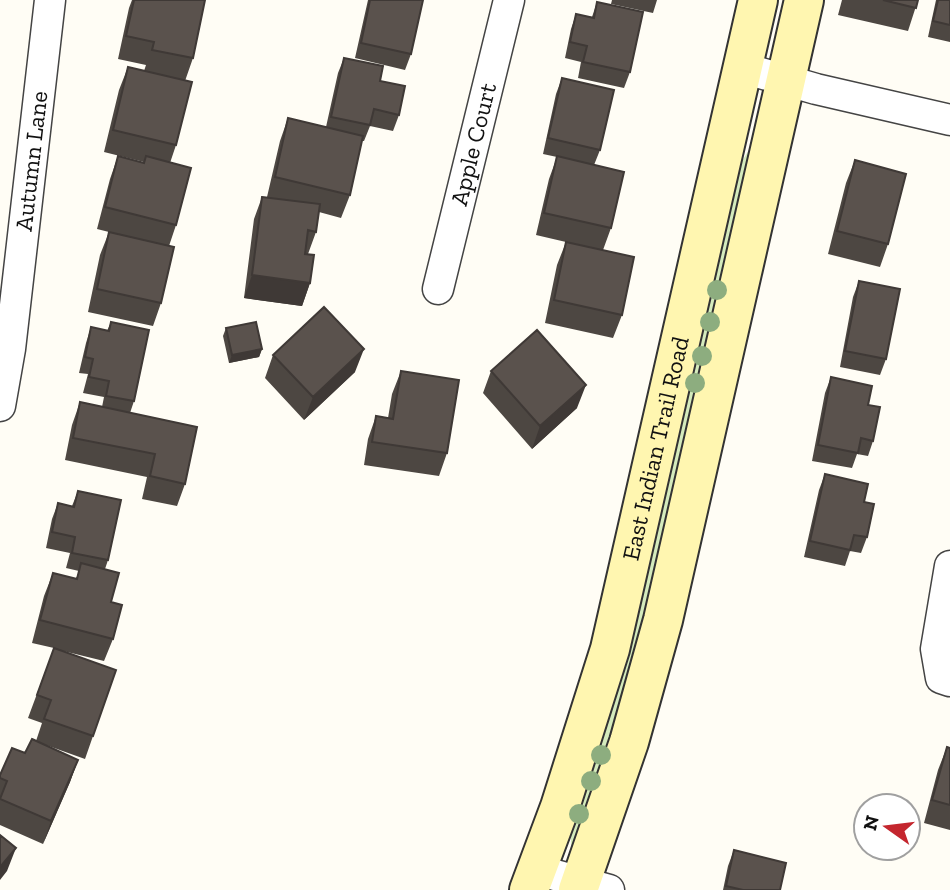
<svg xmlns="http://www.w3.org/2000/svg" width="950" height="890" viewBox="0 0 950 890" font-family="'Zilla Slab',serif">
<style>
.green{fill:#d5ebbd}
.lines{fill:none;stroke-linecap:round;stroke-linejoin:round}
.street-casing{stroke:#444;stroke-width:33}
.secondary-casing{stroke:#333;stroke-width:42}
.street{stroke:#fff;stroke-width:30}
.secondary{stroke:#fff6b0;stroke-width:38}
.tree{fill:#8dad7f}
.wall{fill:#4d4742}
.shaded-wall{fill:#3f3936}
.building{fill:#5a524d;stroke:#3f3936;stroke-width:2}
.labels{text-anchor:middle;stroke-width:7;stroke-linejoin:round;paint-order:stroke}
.street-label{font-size:24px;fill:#111;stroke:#fff}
</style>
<rect width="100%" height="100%" fill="#fffdf5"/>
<!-- green -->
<path class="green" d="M749,150L752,154L629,685L574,849H571V822L736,177L742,161Z"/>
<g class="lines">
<defs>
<g id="street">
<path d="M743,68L816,89L950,120"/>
<path id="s1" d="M438,289L509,0"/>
<path id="s2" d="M0,406L10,349L50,0"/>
<path d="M950,566L936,649L941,678L950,681"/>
<path d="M537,870L609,890"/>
</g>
<g id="secondary">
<path id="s3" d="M529,890L560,807L610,649L758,0"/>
<path d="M578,890L629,742L663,620L804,0"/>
</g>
</defs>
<!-- street casing -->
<use href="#street" class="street-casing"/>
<!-- secondary casing -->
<use href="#secondary" class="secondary-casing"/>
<!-- street -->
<use href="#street" class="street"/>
<!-- secondary -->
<use href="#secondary" class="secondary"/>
</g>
<!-- trees -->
<g class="tree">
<circle cx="717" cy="290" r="10"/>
<circle cx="710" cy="322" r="10"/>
<circle cx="702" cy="356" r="10"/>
<circle cx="695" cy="383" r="10"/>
<circle cx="601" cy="755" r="10"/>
<circle cx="591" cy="781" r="10"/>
<circle cx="579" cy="814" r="10"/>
</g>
<!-- wall -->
<path class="wall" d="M132,0H205L193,58L185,81L176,145L170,163L176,225L169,246L161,303L153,326L88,312L100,255L109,232L97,229L110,179L118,156L144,163V162L104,152L119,90L128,67L144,71L146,65L118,59L129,8Z
M368,0H423L411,54L405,70L355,58Z
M612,0H657L653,13L611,4Z
M842,0H918L908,31L838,15Z
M936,0H950V42L928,37Z
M597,2L630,72L624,88L578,78L581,62L565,58L571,29L576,14L592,17Z
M344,58L380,81L399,115L393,131L370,126L364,141H362L350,195L341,218L319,212L316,232L308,254L310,283L302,306L244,298L254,219L262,197H267L280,141L288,118L326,127L338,73Z
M562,78L600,150L594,165L611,228L603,250L622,315L613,338L545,323L557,265L566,242L536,235L549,179L557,157L543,154L556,94Z
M855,160L888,244L880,267L828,254L846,183Z
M859,281L886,359L880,375L840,367L853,297Z
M111,322L134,401L130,413L185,484L177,506L142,499L147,477L65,460L72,425L80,402L102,407L104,397L83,393L88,374L79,373L86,343L91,327L107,331Z
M226,328L262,349L259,357L229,363L223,336Z
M273,355L355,372L304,420L265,378Z
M401,371L447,453L439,476L364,465L368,439L376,416L388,418L392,394Z
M491,371L577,408L532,449L483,393Z
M831,377L868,405L873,441L868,456L857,454L852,468L812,461L825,393Z
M825,474L864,502L867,537L861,553L850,551L845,566L804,557L819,490Z
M78,491L108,560L105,569L111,602L113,639L104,661L59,650L116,670L85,759L43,744L78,760L70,782L43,844L0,825V775L25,753L36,741L42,723L28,718L54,648L32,643L44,596L53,573L76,579L79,571L66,568L70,553L46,548L52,519L58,503L72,506Z
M947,747L950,748V830L924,823L938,770Z
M734,850L780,890H723L728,866Z"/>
<!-- shaded-wall -->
<path class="shaded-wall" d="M252,275L310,283L302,306L244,298Z
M262,349L259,357L229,363L232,355Z
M364,349L355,372L304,420L313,397Z
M586,385L577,408L532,449L540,426Z
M78,760L70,782L43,844L51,821Z
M16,848L7,871L0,880V867Z"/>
<!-- building -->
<path class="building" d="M134,0H205L193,58L152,50L154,42L126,36Z
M370,0H423L411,54L361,43Z
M883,0H918L916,8Z
M938,0H950V25L933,21Z
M597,2L643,12L630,72L583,62L587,46L570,42L576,14L594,18Z
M344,58L383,66L380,81L405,86L399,115L374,109L370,125L331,117Z
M128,67L192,82L176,145L113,130Z
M562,78L614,90L600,150L548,138Z
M288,118L363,136L350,195L275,177Z
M118,156L144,163L146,156L191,168L176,225L105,207Z
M557,156L624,172L611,228L544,213Z
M855,160L906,174L888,244L837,231Z
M262,197L320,204L316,232L308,230L305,254L314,255L310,283L252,275Z
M109,232L174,247L161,303L97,289Z
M566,242L634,257L622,315L554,300Z
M859,281L900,289L886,359L845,351Z
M324,307L364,349L313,397L273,355Z
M111,322L149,330L134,401L106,396L109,381L89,377L93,359L85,357L91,327L109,331Z
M256,322L262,349L232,355L226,328Z
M537,330L586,385L540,426L491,371Z
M401,371L459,380L447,453L372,442L376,416L393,419Z
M831,377L872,386L868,405L880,407L873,441L861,438L858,453L818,445Z
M80,402L197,427L185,484L150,476L155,454L73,438Z
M825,474L868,484L864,502L874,504L867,537L854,535L850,550L810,541Z
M78,491L121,500L108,560L72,553L75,537L52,532L58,503L74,507Z
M81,563L119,573L111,602L122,605L113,639L40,620L53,573L77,579Z
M54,648L116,670L93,736L44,719L51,700L37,695Z
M32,739L78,760L51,821L0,799L7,781L0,778V775L12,748L25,753Z
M947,747L950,748V805L932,800Z
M0,835L16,848L0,867Z
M734,850L786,863L780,890H743L726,886Z"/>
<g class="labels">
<!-- street labels -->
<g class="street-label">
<text dy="8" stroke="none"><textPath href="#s1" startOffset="149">Apple Court</textPath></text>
<text dy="8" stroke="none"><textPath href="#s2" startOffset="247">Autumn Lane</textPath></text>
<text dy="8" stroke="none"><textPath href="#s3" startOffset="460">East Indian Trail Road</textPath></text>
</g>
</g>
<!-- north arrow -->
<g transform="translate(887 827) rotate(284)"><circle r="33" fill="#ffffff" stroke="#a0a0a0" stroke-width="2"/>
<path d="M0-5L12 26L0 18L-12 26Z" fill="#c4262e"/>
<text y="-10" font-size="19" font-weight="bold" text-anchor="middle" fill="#111111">N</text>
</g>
</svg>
